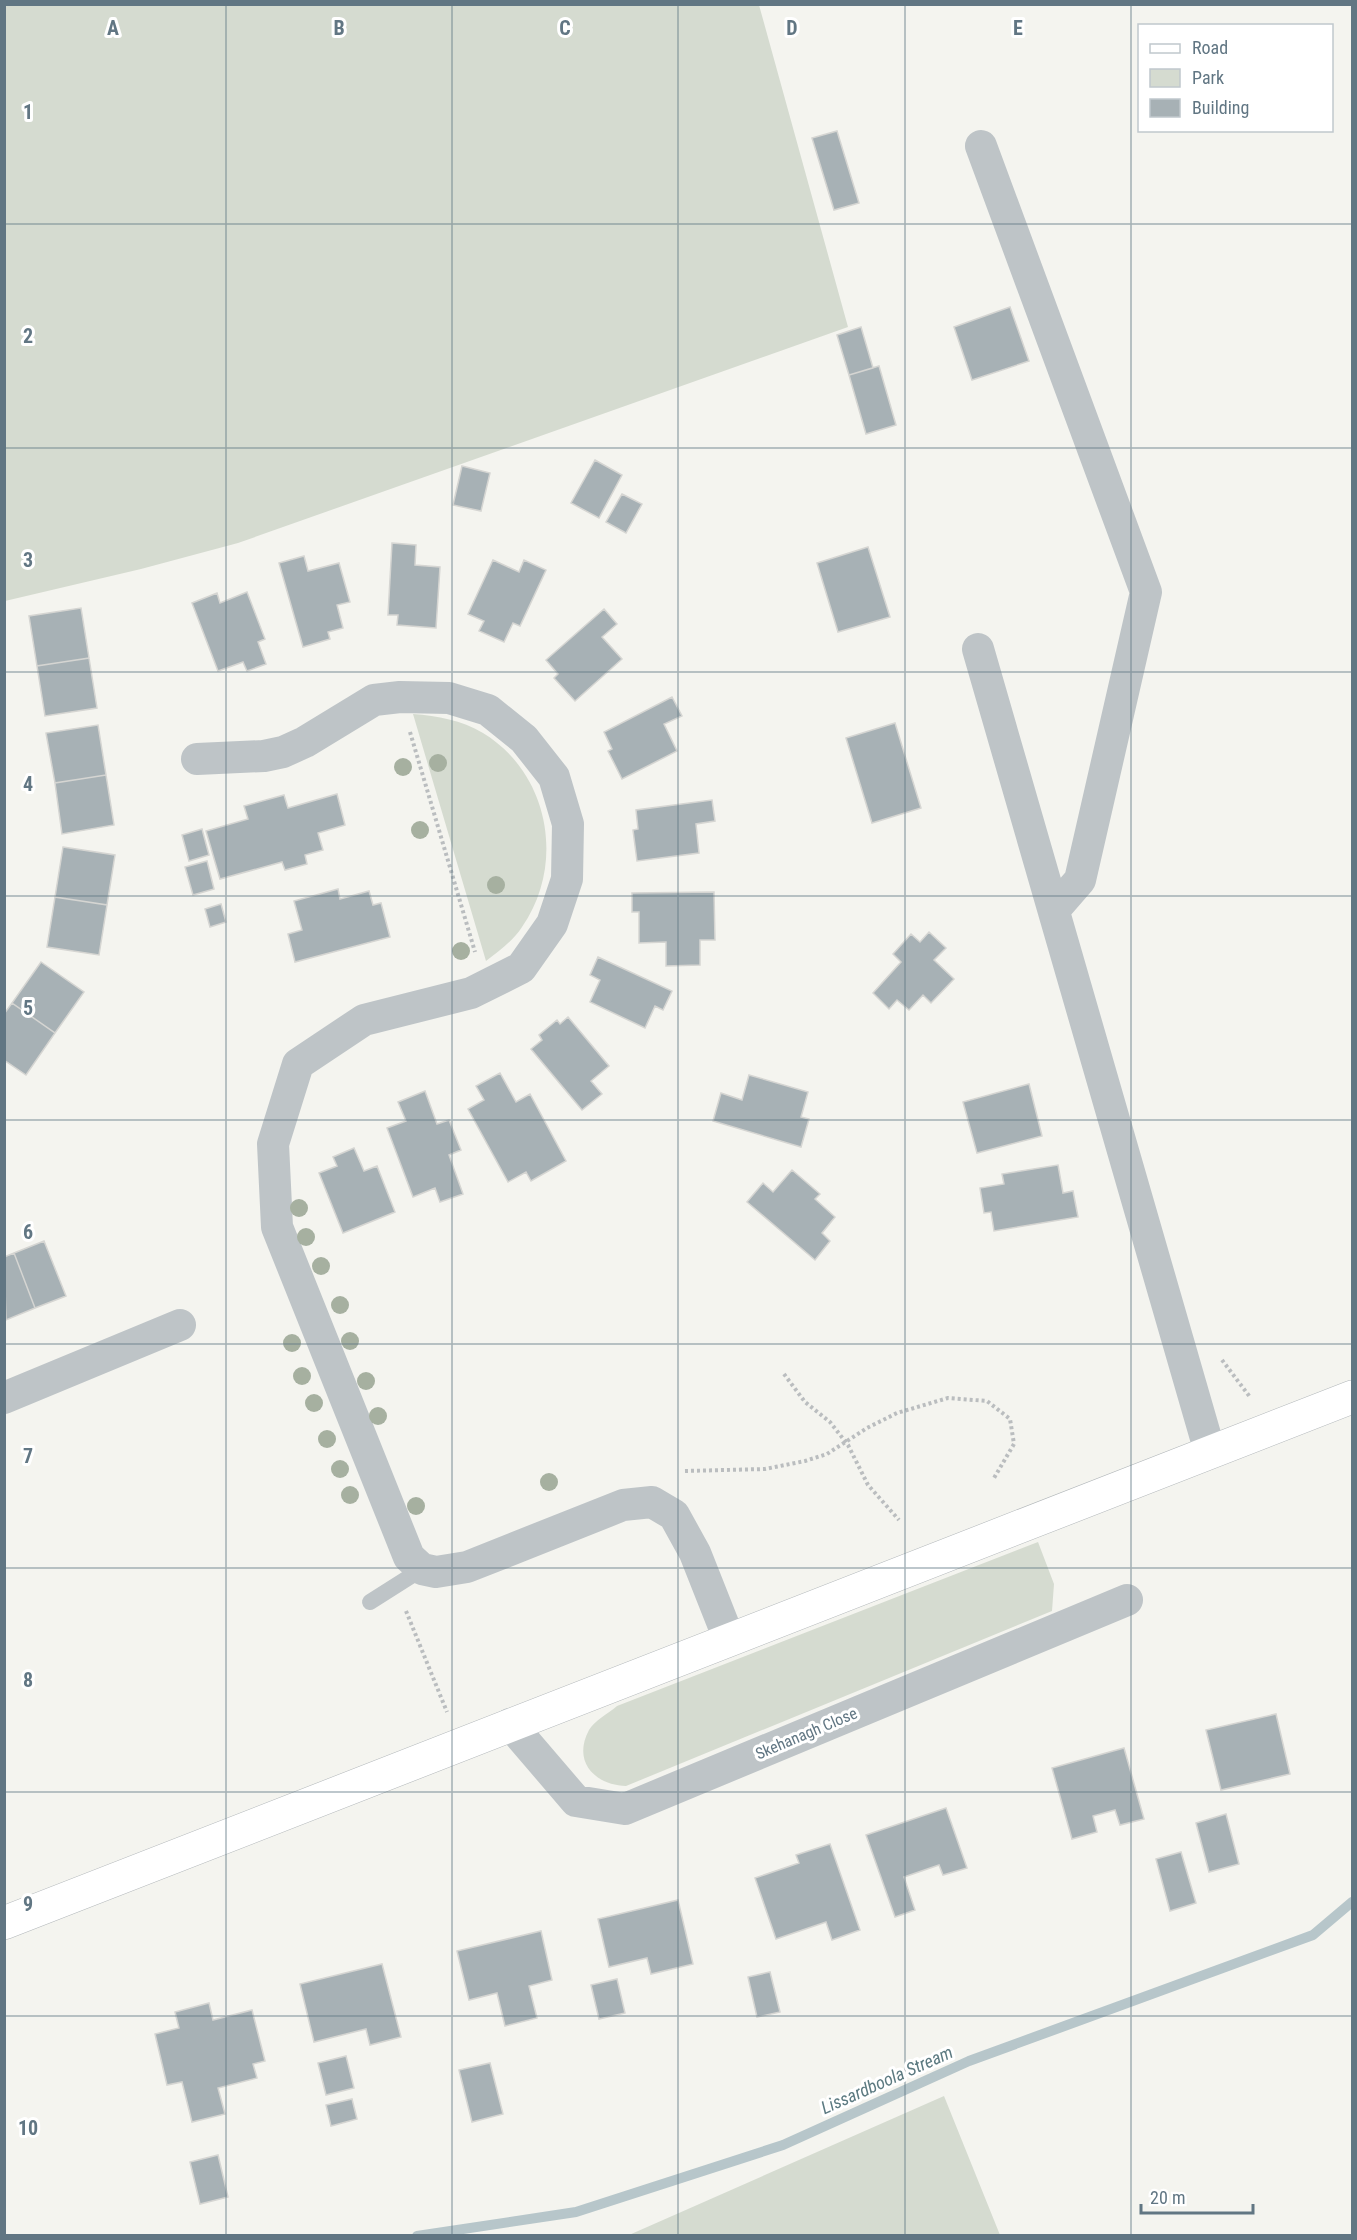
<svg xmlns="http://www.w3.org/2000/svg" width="1357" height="2240" viewBox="0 0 1357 2240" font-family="'Roboto Condensed',sans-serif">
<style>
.green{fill:#d5dbd0}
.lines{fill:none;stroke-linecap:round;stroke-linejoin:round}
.stream{stroke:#b7c6ca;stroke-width:10}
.building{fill:#a7b1b5;stroke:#d5d5d2;stroke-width:1.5}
.primary-casing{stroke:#b2b7ba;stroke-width:34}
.path{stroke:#babdbf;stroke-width:4;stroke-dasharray:3 3;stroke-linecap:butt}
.service{stroke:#bec4c7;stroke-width:16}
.minor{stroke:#bec4c7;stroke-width:32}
.primary{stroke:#fff;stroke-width:33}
.tree{fill:#a6b0a0}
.grid{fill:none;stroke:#617683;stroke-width:1.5;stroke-opacity:0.55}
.labels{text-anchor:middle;stroke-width:6;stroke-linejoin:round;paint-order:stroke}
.street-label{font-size:16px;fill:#617683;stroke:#fff}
.water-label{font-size:18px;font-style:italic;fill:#5c7a81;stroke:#fff}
.grid-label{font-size:20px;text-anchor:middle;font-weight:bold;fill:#617683;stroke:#fff;stroke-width:6;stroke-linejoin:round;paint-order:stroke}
</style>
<rect width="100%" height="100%" fill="#f4f4ef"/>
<!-- green -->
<path class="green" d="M4,5H759L848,327L238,543L141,569L5,601Z
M413,714C438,716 461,720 483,733C549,773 566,864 522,927C513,941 499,951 486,961Z
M1038,1542L1054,1584L1052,1611L626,1786C595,1785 572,1762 589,1730C594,1721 609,1713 617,1706Z
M944,2096L1000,2235H629Z"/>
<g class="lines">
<!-- stream -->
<path class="stream" d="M417,2236L576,2212L783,2145L969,2061L1313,1935L1352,1902"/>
</g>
<!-- building -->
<path class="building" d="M837,131L859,203L834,210L812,138Z
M1010,307L1029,361L972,380L954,327Z
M861,327L873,368L849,375L837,335Z
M879,366L896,425L866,434L849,375Z
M595,460L622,475L599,518L571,503Z
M462,466L490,473L481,511L453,505Z
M622,494L642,504L626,533L606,522Z
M392,543L416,545L415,565L440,567L436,628L397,625L398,615H388Z
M868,547L890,617L838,632L817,563Z
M304,556L308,571L339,563L350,602L337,605L343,628L328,632L330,639L303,647L279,563Z
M493,560L519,572L524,560L546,570L520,626L513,623L504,642L479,631L484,621L468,614Z
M247,592L265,639L258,642L266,664L247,671L243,662L218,671L192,603L217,593L220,603Z
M81,608L89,658L37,666L29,616Z
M604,609L617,624L602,637L622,659L575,701L554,678L558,674L546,660Z
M89,658L97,708L45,716L37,666Z
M672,697L682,716L664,724L677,751L622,779L608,751L612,749L604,732Z
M895,723L921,808L872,823L846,738Z
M98,725L106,775L55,783L46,733Z
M106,775L114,825L62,834L55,783Z
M337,794L345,825L318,833L323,850L305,855L307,864L285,870L282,862L220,879L206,831L248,819L244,806L284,795L288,808Z
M712,800L715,821L696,824L699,853L637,861L633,830L638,829L636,810Z
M202,829L209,855L189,861L182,835Z
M63,847L115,855L107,905L55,897Z
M207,861L214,889L193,895L185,867Z
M338,889L340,899L369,891L373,905L381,903L390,937L295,962L288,934L302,930L294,901Z
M714,892L715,940H700V965L666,966V942L639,943V912H632V893Z
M55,897L107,905L99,955L47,947Z
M221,904L226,922L210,927L205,909Z
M929,932L946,948L934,960L954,979L931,1003L923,995L909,1010L897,1000L889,1009L873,993L901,962L893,954L911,934L920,942Z
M598,957L672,991L663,1010L655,1006L645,1028L590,1002L600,980L590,975Z
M41,962L84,992L55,1033L12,1003Z
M12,1003L55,1033L26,1075L4,1060V1014Z
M568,1017L609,1066L591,1081L602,1094L582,1110L531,1049L542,1040L539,1035L557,1020L560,1024Z
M500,1073L516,1102L530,1094L566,1161L531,1181L526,1172L508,1182L468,1109L484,1100L476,1086Z
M749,1075L808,1092L801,1117L809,1119L801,1147L713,1121L721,1093L742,1100Z
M1029,1084L1042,1136L977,1153L963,1102Z
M425,1091L437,1124L449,1120L461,1150L449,1155L463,1194L440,1202L435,1188L413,1197L387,1128L406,1121L398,1102Z
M354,1148L364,1171L377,1166L395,1212L343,1233L319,1173L337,1166L333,1157Z
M1058,1165L1063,1193L1073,1191L1078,1217L994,1231L991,1212L984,1213L980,1188L1004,1184L1002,1174Z
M792,1170L820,1194L815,1199L835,1217L822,1233L830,1241L815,1260L747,1202L763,1183L773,1192Z
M44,1241L66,1296L35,1308L14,1253Z
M14,1253L35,1308L6,1320L4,1257Z
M1276,1714L1290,1774L1221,1790L1206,1730Z
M1124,1748L1144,1819L1120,1825L1115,1810L1093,1816L1097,1832L1072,1839L1052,1768Z
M946,1808L967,1868L943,1875L939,1865L904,1877L915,1910L895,1917L866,1835Z
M1226,1814L1239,1864L1209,1872L1196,1823Z
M830,1844L860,1930L832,1940L826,1922L776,1939L755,1878L799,1863L796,1855Z
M1181,1852L1196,1903L1170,1911L1156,1859Z
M678,1900L693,1964L651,1974L647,1958L609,1967L598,1919Z
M541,1931L552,1980L529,1986L537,2018L505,2026L497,1993L469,2000L457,1951Z
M382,1964L401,2037L370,2045L366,2029L314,2042L300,1984Z
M770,1972L780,2012L757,2017L748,1977Z
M617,1979L625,2013L599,2019L591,1985Z
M209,2003L213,2020L252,2010L265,2061L253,2064L257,2078L218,2088L225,2114L192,2122L182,2082L167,2085L155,2034L179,2028L175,2012Z
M346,2056L354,2088L326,2095L318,2063Z
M490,2063L503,2114L472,2122L459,2070Z
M352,2099L357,2119L331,2126L326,2105Z
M218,2155L228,2197L200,2204L190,2162Z"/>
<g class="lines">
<defs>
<path id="primary" d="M4,1923L1352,1397"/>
</defs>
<!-- primary casing -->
<use href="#primary" class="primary-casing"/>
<!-- path -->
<path class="path" d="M410,732L475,952
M1222,1360L1250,1397
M784,1374L805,1402L830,1422L848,1445L868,1485L899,1520
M685,1471L765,1469L805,1461L827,1454L867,1428L897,1413L948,1398L987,1401L1010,1419L1014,1444L994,1478
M406,1611L447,1712"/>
<!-- service -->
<path class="service" d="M370,1602L422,1569"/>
<!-- minor -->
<path class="minor" d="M981,146L1146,592L1080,880L1054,910
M978,649L1210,1452
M197,759L264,756L283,752L305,742L374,700L400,697L449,698L488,710L524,739L554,777L568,824L567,879L552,924L521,968L471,993L364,1020L298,1064L273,1144L277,1227L409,1557L422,1569L436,1572L467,1567L623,1505L652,1502L674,1515L695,1553L729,1639
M4,1398L180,1325
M510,1724L576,1801L625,1809L1127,1600"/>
<!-- primary -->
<use href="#primary" class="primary"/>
</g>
<!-- trees -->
<g class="tree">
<circle cx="438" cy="763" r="9"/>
<circle cx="403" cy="767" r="9"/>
<circle cx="420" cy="830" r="9"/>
<circle cx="496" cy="885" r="9"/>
<circle cx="461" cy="951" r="9"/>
<circle cx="299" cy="1208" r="9"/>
<circle cx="306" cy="1237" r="9"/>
<circle cx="321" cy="1266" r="9"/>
<circle cx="340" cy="1305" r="9"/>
<circle cx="350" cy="1341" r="9"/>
<circle cx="292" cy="1343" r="9"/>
<circle cx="302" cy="1376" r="9"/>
<circle cx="366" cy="1381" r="9"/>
<circle cx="314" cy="1403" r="9"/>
<circle cx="378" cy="1416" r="9"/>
<circle cx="327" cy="1439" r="9"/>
<circle cx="340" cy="1469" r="9"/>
<circle cx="549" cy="1482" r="9"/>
<circle cx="350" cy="1495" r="9"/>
<circle cx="416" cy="1506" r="9"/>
</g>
<!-- grid -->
<path class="grid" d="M226,4V2236M452,4V2236M678,4V2236M905,4V2236M1131,4V2236M4,224H1352M4,448H1352M4,672H1352M4,896H1352M4,1120H1352M4,1344H1352M4,1568H1352M4,1792H1352M4,2016H1352"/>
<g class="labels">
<!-- street labels -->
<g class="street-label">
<text transform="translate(806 1733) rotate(-23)" y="6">Skehanagh Close</text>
</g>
<!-- water labels -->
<g class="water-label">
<text transform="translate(887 2080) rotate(-24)" y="6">Lissardboola Stream</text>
</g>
</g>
<g class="grid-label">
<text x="113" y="35">A</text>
<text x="339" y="35">B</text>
<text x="565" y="35">C</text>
<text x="792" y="35">D</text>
<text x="1018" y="35">E</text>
<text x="28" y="119">1</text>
<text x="28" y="343">2</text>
<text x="28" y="567">3</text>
<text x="28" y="791">4</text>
<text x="28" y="1015">5</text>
<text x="28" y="1239">6</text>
<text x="28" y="1463">7</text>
<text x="28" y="1687">8</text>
<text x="28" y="1911">9</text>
<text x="28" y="2135">10</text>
</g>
<!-- border -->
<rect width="1357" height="2240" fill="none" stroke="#617683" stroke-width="12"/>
<!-- legend -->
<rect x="1138" y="24" width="195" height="108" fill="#ffffff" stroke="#c0c8cd" stroke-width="1.5"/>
<rect x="1150" y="44" width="30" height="9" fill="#ffffff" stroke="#c0c8cd" stroke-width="1.5"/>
<text x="1192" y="54" font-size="18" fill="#617683">Road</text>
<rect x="1150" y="69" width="30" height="18" fill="#d5dbd0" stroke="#c0c8cd" stroke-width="1.5"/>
<text x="1192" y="84" font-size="18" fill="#617683">Park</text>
<rect x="1150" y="99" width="30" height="18" fill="#a7b1b5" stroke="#c0c8cd" stroke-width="1.5"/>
<text x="1192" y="114" font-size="18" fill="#617683">Building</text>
<!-- scale -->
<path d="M1141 2204v9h112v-9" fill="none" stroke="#617683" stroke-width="3"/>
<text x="1150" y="2204" font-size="18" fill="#617683" stroke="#ffffff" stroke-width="4.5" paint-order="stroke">20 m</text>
</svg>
